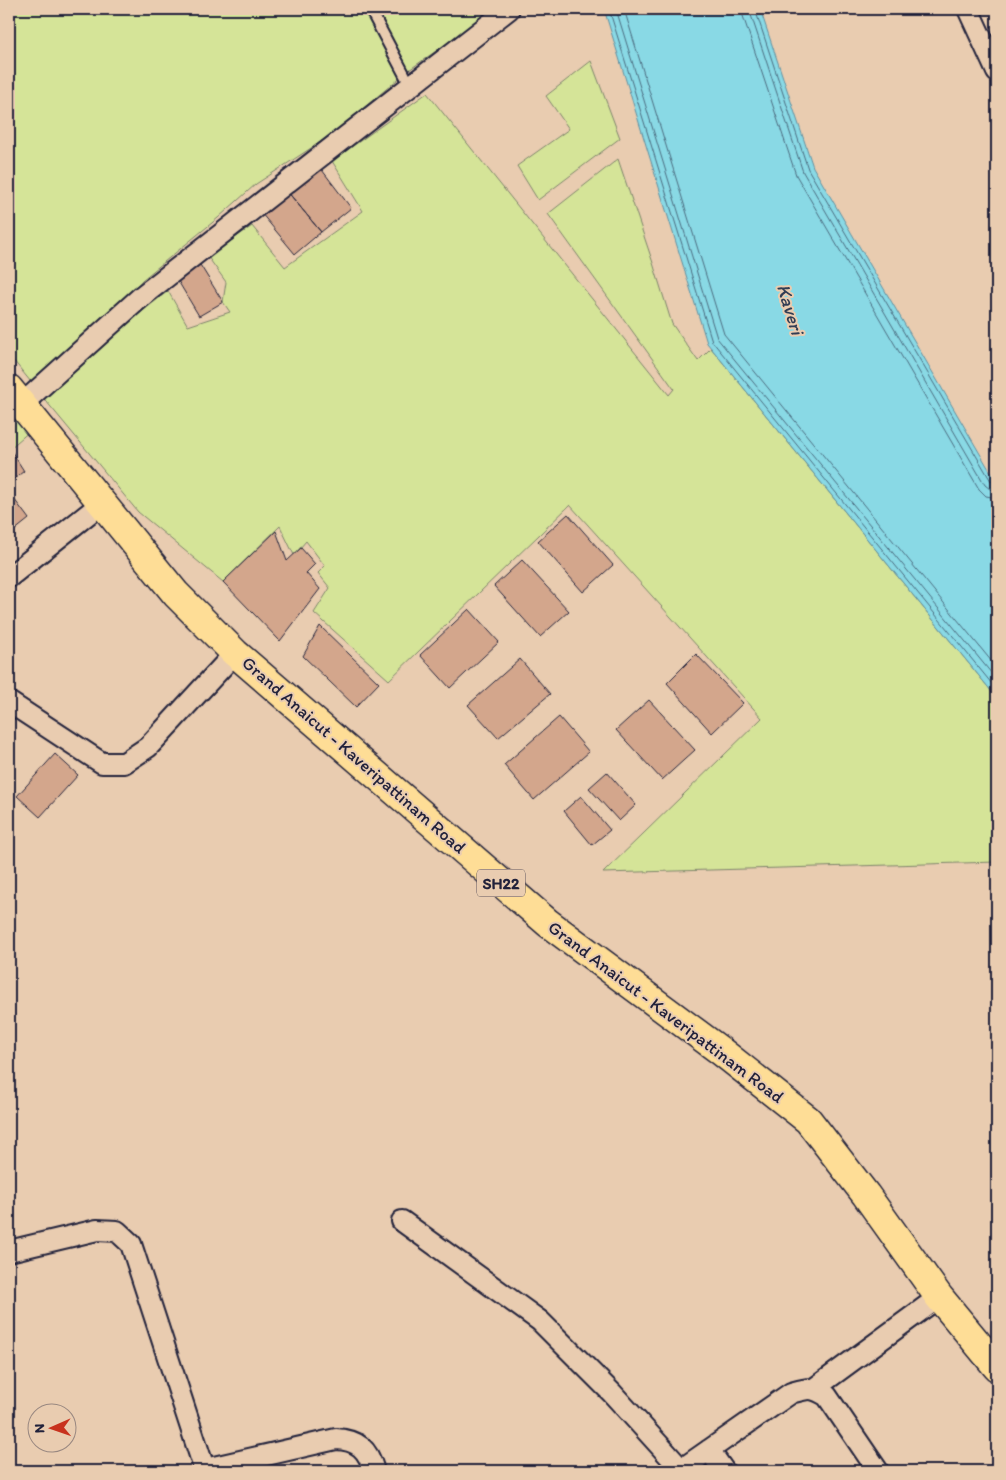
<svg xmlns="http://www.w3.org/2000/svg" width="1006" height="1480" viewBox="0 0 1006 1480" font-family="Itim,sans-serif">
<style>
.green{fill:#d5e498;stroke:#7c836a}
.water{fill:#89d9e5;stroke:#6090a1}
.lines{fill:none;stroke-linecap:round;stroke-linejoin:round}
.shore{stroke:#4b6b7f;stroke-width:1}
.building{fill:#d3a68c;stroke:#22223b}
.lane-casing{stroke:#22223b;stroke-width:14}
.street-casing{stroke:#22223b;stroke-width:24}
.primary-casing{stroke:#22223b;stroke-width:31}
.lane{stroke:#e9ccb0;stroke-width:10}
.street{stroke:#e9ccb0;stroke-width:20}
.primary{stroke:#fedd96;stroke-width:28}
.labels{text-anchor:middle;stroke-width:4;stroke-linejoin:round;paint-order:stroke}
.shield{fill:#e9ccb0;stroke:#5e555e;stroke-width:1}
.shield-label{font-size:16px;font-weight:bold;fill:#22223b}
.street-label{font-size:18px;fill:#22223b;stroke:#e9ccb0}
.water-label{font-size:19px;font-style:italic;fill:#313d54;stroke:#e9ccb0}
</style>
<rect width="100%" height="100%" fill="#e9ccb0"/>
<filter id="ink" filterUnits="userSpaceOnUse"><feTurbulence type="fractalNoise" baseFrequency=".02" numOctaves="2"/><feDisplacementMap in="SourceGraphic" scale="10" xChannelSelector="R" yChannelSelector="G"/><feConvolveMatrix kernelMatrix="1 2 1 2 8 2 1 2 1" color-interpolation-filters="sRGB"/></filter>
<g filter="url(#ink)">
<!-- green -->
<path class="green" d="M9,9H490L463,32L409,70L331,135L256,184L218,218L142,280L94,332L35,387L9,355Z
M591,61L620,138L538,200L517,166L569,129L546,96Z
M427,93L669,395L674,389L548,214L618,159L653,263L672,324L698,361L711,348L997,698V862L603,873L762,718L570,505L389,680L314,613L330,588L318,573L325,566L306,541L294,555L280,526L223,582L138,512L41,395L100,345L168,291L188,326L230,312L223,302L226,282L208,257L252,226L285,267L363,211L332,161Z
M9,391L38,424L9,449Z"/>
<!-- water -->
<path class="water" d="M604,9H760L813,167L997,483V698L707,343Z"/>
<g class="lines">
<!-- shore -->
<path class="shore" d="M609,9L712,341L997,690
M616,9L717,338L997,680
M624,9L724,334L997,668
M742,9L743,16L796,175L979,489L986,496L997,498
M749,9L803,172L985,485L990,489L997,491
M755,9L808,169L991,481L997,484"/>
</g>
<!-- building -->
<path class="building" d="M319,166L351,208L321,232L287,191Z
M287,191L321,232L295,254L261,213Z
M194,255L223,302L199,316L175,276Z
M10,449L24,471L9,483V450Z
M11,495L29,519L9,535V497Z
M568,514L613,565L583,592L538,541Z
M276,531L287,561L301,548L315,564L306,573L320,589L280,641L223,582Z
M522,560L569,611L540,637L494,586Z
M469,609L499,642L450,688L420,655Z
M320,626L379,683L356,707L303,656Z
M696,654L743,703L712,733L667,683Z
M520,659L550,694L498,738L468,705Z
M649,700L695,750L662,780L616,730Z
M559,717L589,752L534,800L504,765Z
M55,754L78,775L40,817L17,796Z
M607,772L636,805L619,821L589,788Z
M581,796L610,830L592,845L564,811Z"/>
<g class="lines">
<defs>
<path id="lane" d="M370,9L410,85"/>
<path id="street" d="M968,9L997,72
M21,405L142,296L509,9
M9,577L102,503
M9,702L102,763H124L148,747L235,653
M402,1221L540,1321L612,1393L681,1469
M9,1251L97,1230L117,1231L131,1244L205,1471
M815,1388L939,1297
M709,1450L724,1471
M205,1469L336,1439C358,1440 368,1449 374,1471
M679,1471L791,1393C808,1388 811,1386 827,1396L878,1471"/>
<path id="primary" d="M9,389L176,594L235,653L548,923L722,1052L808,1120L866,1195L939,1297L997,1367"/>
</defs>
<!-- lane casing -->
<use href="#lane" class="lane-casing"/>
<!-- street casing -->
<use href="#street" class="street-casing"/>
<!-- primary casing -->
<use href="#primary" class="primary-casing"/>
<!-- lane -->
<use href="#lane" class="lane"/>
<!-- street -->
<use href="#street" class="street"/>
<!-- primary -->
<use href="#primary" class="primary"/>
</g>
</g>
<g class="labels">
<!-- shield labels -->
<rect class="shield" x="477" y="869.5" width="48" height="27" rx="4"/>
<g class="shield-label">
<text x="501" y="889">SH22</text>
</g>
<!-- street labels -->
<g class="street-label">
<text transform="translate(354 755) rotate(41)" y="6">Grand Anaicut - Kaveripattinam Road</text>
<text transform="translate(666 1012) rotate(37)" y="6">Grand Anaicut - Kaveripattinam Road</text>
</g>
<!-- water labels -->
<g class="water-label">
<text transform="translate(791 309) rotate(73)" y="7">Kaveri</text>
</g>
</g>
<!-- margin -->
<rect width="1006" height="1480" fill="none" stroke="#e9ccb0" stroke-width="30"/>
<rect x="15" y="15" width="976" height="1450" fill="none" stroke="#22223b" stroke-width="2" filter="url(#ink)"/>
<!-- north arrow -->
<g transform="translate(52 1428) rotate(268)"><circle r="24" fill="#e9ccb0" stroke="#998881"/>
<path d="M0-4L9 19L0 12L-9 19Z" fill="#c8321e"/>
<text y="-8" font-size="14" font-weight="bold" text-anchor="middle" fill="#22223b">N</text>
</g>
</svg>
